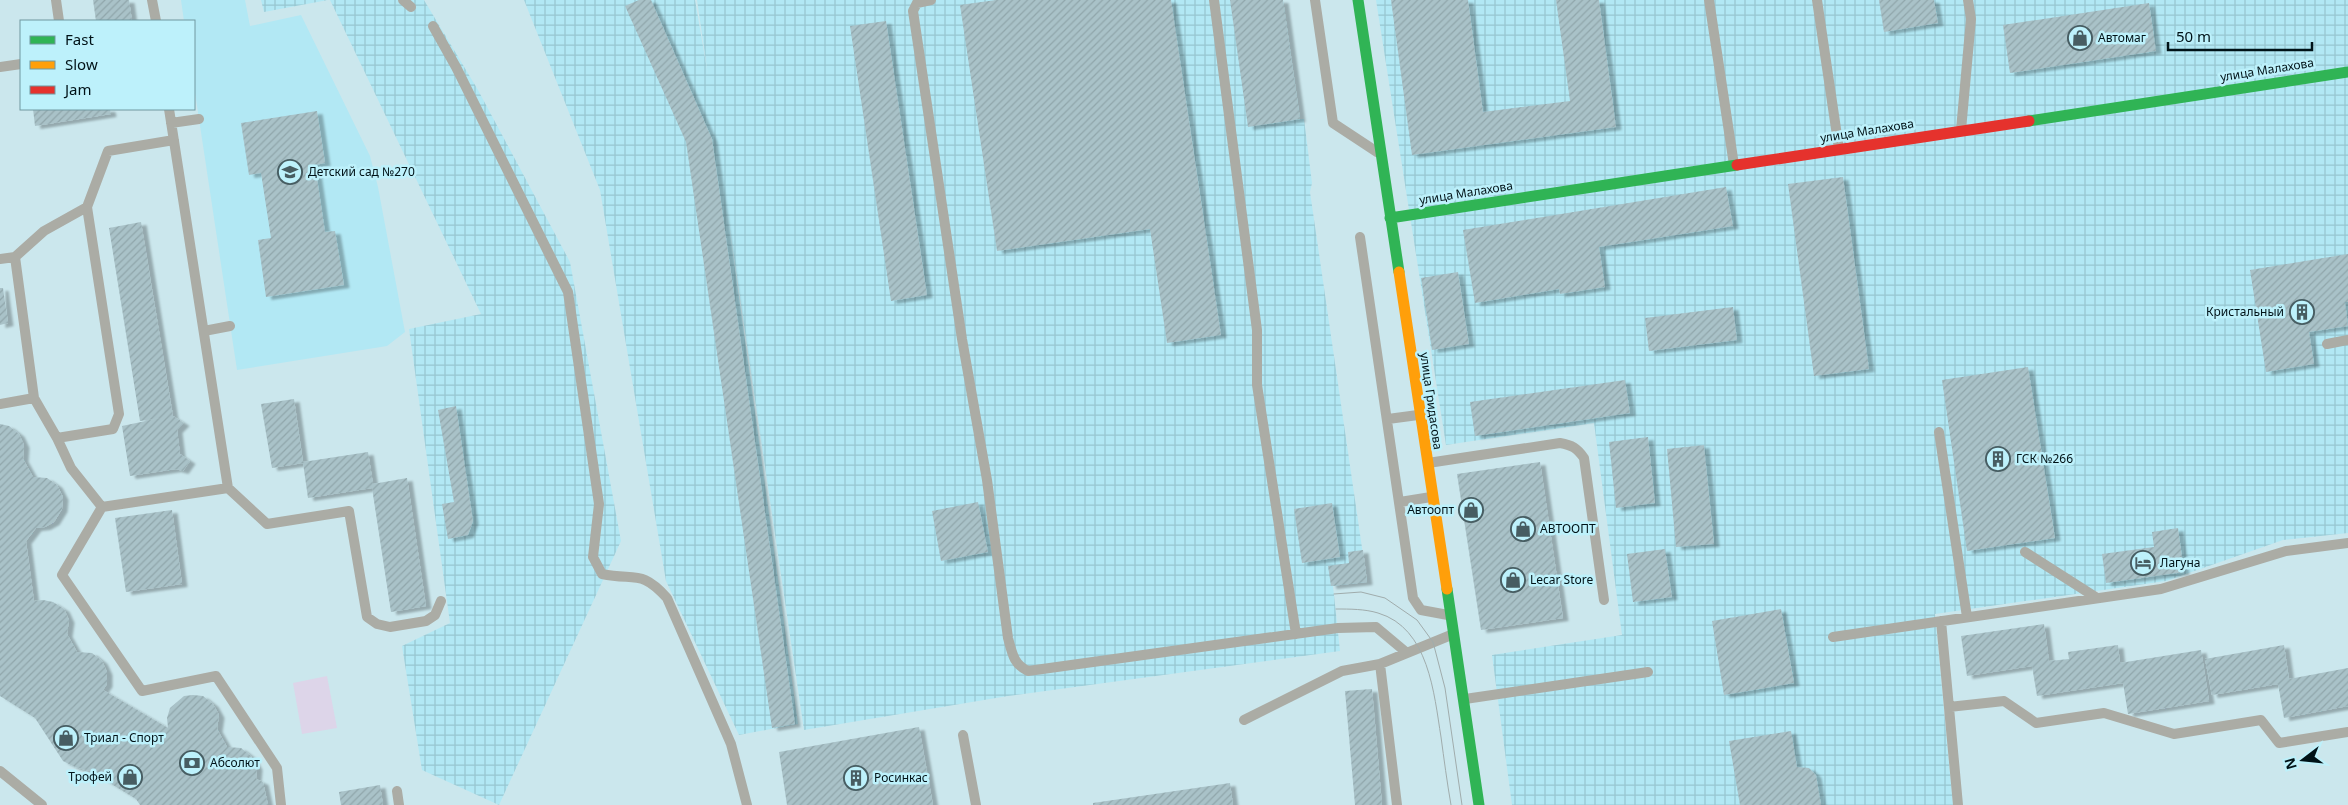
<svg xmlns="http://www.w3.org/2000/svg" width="2348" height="805" viewBox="0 0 2348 805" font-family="'Noto Sans',sans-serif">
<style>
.built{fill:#b2e8f4}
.industrial{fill:url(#industrial-grid)}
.grass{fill:#ddd5e9}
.building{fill:url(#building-hatch);filter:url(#shadow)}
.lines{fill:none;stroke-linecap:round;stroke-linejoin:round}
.lane{stroke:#abaca5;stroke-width:10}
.fast{stroke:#30b455;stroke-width:11}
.slow{stroke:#ff9f0a;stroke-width:11}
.jam{stroke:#e5322d;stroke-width:11}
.tram{stroke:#a0acac;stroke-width:1}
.labels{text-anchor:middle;stroke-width:5;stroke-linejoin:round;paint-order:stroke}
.poi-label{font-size:12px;fill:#001217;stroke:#bdf1fb;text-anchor:start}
.street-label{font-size:12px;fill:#001217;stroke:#bdf1fb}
</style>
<defs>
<pattern id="industrial-grid" width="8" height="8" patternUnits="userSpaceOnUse" patternTransform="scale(1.25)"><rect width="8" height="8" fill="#b2e8f4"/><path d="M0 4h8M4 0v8" fill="none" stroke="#97c6d0"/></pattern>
<pattern id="building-hatch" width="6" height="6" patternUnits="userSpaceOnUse" patternTransform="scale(1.25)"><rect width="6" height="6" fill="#a9c2c8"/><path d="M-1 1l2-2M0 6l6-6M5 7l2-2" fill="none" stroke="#90a6ab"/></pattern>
<filter id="shadow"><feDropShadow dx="5.5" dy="3" stdDeviation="1" flood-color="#0004"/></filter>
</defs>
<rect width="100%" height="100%" fill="#cbe7ed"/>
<!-- built -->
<path class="built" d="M181,0H245L250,26L301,15L370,156L378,187L405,332L387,346L237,370L194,86V21H184Z"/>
<!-- industrial -->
<path class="industrial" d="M261,0H328L264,12Z
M330,0H424L478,90L570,262L621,541L499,805L422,770L402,646L450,623L409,329L481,314Z
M524,0H695L708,75L697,0H1283L1300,119H1304L1312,183L1310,192L1367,582L1333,586L1340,651L1008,696L804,730L727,210L798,724L739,735L666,581L600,190Z
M1376,0H2348V533L2283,540L2166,581L1935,614L1953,805H1512L1492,655L1622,635L1594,423L1446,445Z"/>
<!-- grass -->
<path class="grass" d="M327,676L337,728L302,734L293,683Z"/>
<!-- building -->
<path class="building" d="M93,0H129L132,21H96Z
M639,0H651L712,139L795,724L772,728L686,142L625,6Z
M996,0H1171L1221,335L1167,343L1150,229L997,251L960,5Z
M1230,0H1283L1300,119L1248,127Z
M1391,0H1468L1483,112L1570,101L1556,0H1599L1616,127L1412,155Z
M1879,0H1934L1938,23L1884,32Z
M2149,3L2156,51L2010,73L2003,25Z
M886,21L927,295L891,301L850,26Z
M33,109H110L111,114L35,126Z
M317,111L325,163L315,165L325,232L335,231L344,285L266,297L258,240L271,238L261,173L249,175L241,123Z
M1843,177L1869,369L1814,376L1788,184Z
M1726,187L1733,226L1599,247L1605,287L1560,294L1559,289L1475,303L1463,230Z
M141,222L173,416L184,423L177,430L180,454L190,461L183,471L176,469L130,476L122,426L160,418L140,421L109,228Z
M2348,254V302H2345L2348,326L2309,332L2314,364L2266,372L2250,270Z
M1458,272L1469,344L1432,350L1421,278Z
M0,288H3L8,323L0,325Z
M1733,307L1737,340L1649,351L1645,318Z
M2028,367L2055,538L1967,551L1942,380Z
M1625,380L1630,413L1475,436L1470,402Z
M294,399L303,462L368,452L373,484L407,478L426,606L391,612L372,488L308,498L303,463L272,468L261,404Z
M456,406L473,521L468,535L448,539L442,504L454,502L438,410Z
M0,424L9,426L19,434L24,445L23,459L33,477L47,478L57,485L63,497L62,509L54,522L45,527L36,528L26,541L34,601L43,600L53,602L64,609L69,620L67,634L77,652L92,653L102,661L107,672V684L103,690L168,728L167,718L170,708L184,696L193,695L203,696L213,704L219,715L217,729L227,747L241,748L251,756L257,767L256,779L263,782L268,805H140L136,799L90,771L75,767L63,761L35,718L0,696Z
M1648,437L1655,503L1616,508L1609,442Z
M1704,445L1714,544L1676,547L1667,449Z
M1540,462L1563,618L1481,630L1457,474Z
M978,502L988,552L941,561L932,511Z
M1332,503L1340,557L1302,563L1294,509Z
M172,510L182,584L126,592L115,518Z
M2178,528L2184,572L2106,583L2102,554L2154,547L2152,532Z
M1665,549L1672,597L1633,602L1627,554Z
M1363,550L1367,582L1331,586L1328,566L1349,563L1348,552Z
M1781,609L1794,683L1724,695L1712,621Z
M2044,624L2049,661L2069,659L2068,652L2118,645L2120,663L2201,650L2209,701L2128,714L2123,683L2037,696L2032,666L1967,676L1961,636Z
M2284,645L2289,679L2348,668V706L2284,718L2278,684L2212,695L2205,659Z
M1372,689L1382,805H1355L1345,691Z
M919,727L933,805H787L779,752Z
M1791,731L1797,767L1809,768L1816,775L1821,805H1740L1729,741Z
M1230,783L1233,805H1093V803Z
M380,785L383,805H341L339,792Z"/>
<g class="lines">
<!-- lane -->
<path class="lane" d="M56,0L59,21
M152,0L156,21
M403,0L411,7
M931,0L917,3L913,11L962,339L987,480L1008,638C1012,652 1013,664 1028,671L1338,628L1376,627L1407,653
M1214,0L1257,330V385L1296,634
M1315,0L1333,123L1377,152
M1709,0L1734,165
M1817,0L1839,149
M433,26L456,67L568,292L599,504L593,557L602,574C635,581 641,569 667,598L731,744L747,805
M0,67L21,64
M171,123L199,119
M1961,130L1971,19L1968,0
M1360,237L1413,598L1421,610L1448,615
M15,257L44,231L87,207L108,151L174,140
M0,259L15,257L34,398
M204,331L230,326
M2327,344L2348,340
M0,404L34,398L57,438L71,468L102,507
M1388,419L1418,415
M1939,432L1967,617
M57,438L113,429L119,414L87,207
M1428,463L1560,443C1572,445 1577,448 1584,458L1604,600
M228,488L267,524L349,511L367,617L377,624L390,627L426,621L435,615L441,601
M1400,502L1431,497
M102,507L228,488L169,109
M102,507L62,575L142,691L216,676L277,768L281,805
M2025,552L2097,598
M1941,621L1958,805
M1833,637L2161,589L2286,551L2348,543
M1465,699L1648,672
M1949,707L2004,701L2036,723L2104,713L2174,734L2261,720L2279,743L2348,732
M1244,720L1342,671L1380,664
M963,735L976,805
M0,771L42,805
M397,791L399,805
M1397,805L1380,664L1451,635"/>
<!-- fast -->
<path class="fast" d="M1358,0L1399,272
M2029,121L2348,72
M1390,218L1737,165
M1447,589L1479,805"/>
<!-- slow -->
<path class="slow" d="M1399,272L1447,589"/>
<!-- jam -->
<path class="jam" d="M1737,165L2029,121"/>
<!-- tram -->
<path class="tram" d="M1334,594L1361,592L1385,598L1417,620L1433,642L1445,688L1462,805
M1336,609C1350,609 1365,609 1378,613C1429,628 1434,694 1441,737C1444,759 1447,782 1451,805"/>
</g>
<!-- icons -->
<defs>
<symbol id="shop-ring" viewBox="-11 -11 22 22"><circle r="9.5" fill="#bdf1fb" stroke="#475d62" stroke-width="1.5"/><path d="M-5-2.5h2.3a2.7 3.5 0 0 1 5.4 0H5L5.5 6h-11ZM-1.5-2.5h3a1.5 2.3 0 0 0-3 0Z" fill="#475d62"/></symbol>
<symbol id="school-ring" viewBox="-11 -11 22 22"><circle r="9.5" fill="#bdf1fb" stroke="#475d62" stroke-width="1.5"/><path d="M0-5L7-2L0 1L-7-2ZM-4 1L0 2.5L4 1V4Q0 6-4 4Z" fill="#475d62"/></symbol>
<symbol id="building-ring" viewBox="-11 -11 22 22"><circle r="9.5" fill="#bdf1fb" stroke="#475d62" stroke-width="1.5"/><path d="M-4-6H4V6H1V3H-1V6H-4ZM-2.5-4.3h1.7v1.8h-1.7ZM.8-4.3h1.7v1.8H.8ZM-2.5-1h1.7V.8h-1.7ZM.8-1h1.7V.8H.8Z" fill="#475d62"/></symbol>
<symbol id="hotel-ring" viewBox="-11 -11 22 22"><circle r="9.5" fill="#bdf1fb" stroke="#475d62" stroke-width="1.5"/><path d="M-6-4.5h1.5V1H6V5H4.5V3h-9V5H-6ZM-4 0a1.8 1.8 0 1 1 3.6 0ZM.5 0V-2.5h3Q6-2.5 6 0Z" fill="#475d62"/></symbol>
<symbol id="bank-ring" viewBox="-11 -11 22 22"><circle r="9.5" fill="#bdf1fb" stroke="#475d62" stroke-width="1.5"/><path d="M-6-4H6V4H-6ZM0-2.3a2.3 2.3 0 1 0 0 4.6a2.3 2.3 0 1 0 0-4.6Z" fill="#475d62"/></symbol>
</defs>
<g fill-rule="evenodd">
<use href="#shop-ring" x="2066" y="24" width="28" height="28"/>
<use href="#school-ring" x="276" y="158" width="28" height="28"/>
<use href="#building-ring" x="2288" y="298" width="28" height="28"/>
<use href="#building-ring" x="1984" y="445" width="28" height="28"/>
<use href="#shop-ring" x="1457" y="496" width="28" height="28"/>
<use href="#shop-ring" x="1509" y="515" width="28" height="28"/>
<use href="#hotel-ring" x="2129" y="549" width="28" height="28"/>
<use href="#shop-ring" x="1499" y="566" width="28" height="28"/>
<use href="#shop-ring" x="52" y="724" width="28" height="28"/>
<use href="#bank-ring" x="178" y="749" width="28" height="28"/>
<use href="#shop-ring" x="116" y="763" width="28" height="28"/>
<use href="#building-ring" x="842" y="764" width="28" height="28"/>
</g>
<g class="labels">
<!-- poi labels -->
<g class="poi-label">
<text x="2098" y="42">Автомаг</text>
<text x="308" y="176">Детский сад №270</text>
<text x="2284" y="316" text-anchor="end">Кристальный</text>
<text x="2016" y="463">ГСК №266</text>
<text x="1454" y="514" text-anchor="end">Автоопт</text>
<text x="1540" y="533">АВТООПТ</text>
<text x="2160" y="567">Лагуна</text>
<text x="1530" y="584">Lecar Store</text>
<text x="84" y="742">Триал - Спорт</text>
<text x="210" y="767">Абсолют</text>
<text x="112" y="781" text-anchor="end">Трофей</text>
<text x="874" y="782">Росинкас</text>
</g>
<!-- street labels -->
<g class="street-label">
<text transform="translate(2267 70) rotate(-9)" y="4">улица Малахова</text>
<text transform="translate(1867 131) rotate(-9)" y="4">улица Малахова</text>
<text transform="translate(1466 193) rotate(-9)" y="4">улица Малахова</text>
<text transform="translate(1431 401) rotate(82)" y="4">улица Гридасова</text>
</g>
</g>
<!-- legend -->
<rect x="20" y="20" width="175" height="90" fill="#bdf1fb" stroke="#7198a0"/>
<rect x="30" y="36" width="25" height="8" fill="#30b455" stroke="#7198a0"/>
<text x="65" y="45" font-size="15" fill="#001217">Fast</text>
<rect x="30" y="61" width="25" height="8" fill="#ff9f0a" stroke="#7198a0"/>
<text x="65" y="70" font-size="15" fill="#001217">Slow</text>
<rect x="30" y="86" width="25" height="8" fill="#e5322d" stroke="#7198a0"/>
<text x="65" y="95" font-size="15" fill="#001217">Jam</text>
<!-- north arrow -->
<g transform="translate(2303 760) rotate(254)" stroke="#bdf1fb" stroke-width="4" paint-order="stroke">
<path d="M0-4L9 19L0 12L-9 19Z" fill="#001217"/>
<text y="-8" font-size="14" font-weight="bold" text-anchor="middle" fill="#001217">N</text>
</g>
<!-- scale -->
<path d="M2168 42v8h144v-8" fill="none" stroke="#001217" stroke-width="2.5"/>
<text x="2176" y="42" font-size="15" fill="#001217" stroke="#bdf1fb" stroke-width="4" paint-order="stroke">50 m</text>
</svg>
